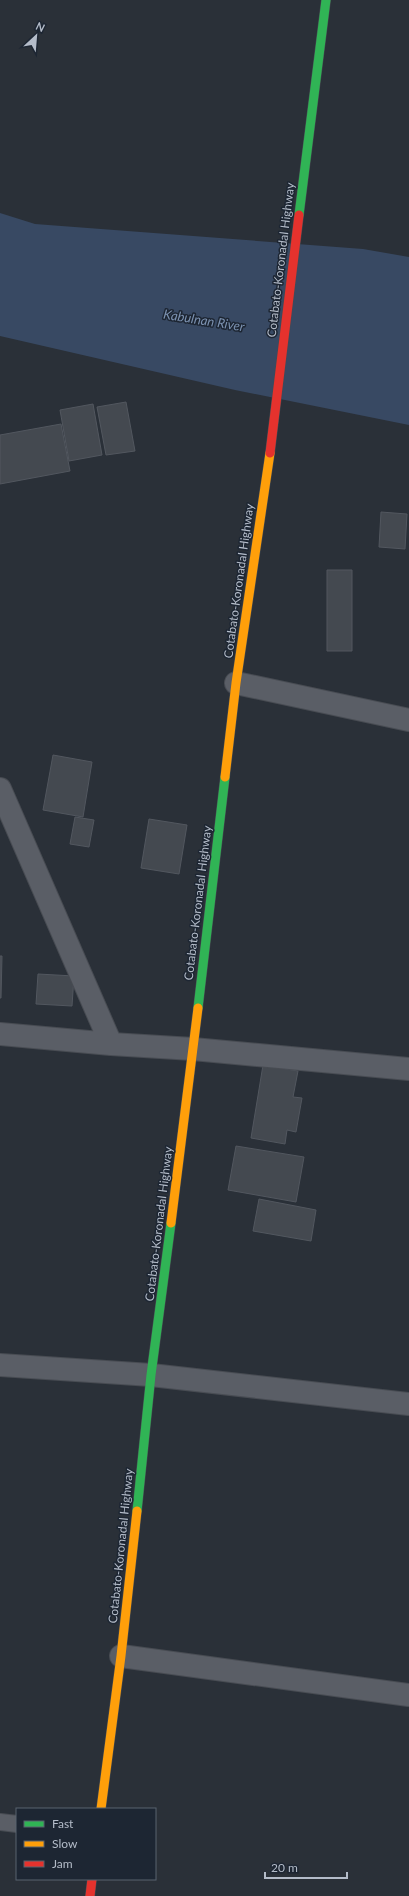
<svg xmlns="http://www.w3.org/2000/svg" width="409" height="1896" viewBox="0 0 409 1896" font-family="Lato,sans-serif">
<style>
.water{fill:#384963}
.building{fill:#444950;stroke:#52575f}
.lines{fill:none;stroke-linecap:round;stroke-linejoin:round}
.lane-casing{stroke:#484c53;stroke-width:18}
.street-casing{stroke:#484c53;stroke-width:24}
.fast-casing{stroke:#474c53;stroke-width:10}
.slow-casing{stroke:#474c53;stroke-width:10}
.jam-casing{stroke:#474c53;stroke-width:10}
.lane{stroke:#5a5e66;stroke-width:16}
.street{stroke:#5a5e66;stroke-width:22}
.fast{stroke:#30b455;stroke-width:9}
.slow{stroke:#ff9f0a;stroke-width:9}
.jam{stroke:#e5322d;stroke-width:9}
.labels{text-anchor:middle;stroke-width:3;stroke-linejoin:round;paint-order:stroke}
.street-label{font-size:12px;fill:#b4bcc9;stroke:#1d2633}
.water-label{font-size:13px;font-style:italic;fill:#7c92b1;stroke:#1d2633}
</style>
<rect width="100%" height="100%" fill="#2a3038"/>
<!-- water -->
<path class="water" d="M0,213L35,224L363,249L409,257V425L235,390L0,336Z"/>
<!-- building -->
<path class="building" d="M126,402L135,451L106,455L97,407Z
M93,404L102,455L69,461L60,410Z
M61,424L70,471L0,484V435Z
M381,512L407,514L405,549L379,547Z
M327,570H352V651H327Z
M53,755L92,762L83,817L43,810Z
M75,817L94,820L89,847L70,844Z
M149,819L187,825L179,874L141,868Z
M0,956H2L1,998H0Z
M38,974L74,976L72,1006L36,1004Z
M263,1065L298,1071L293,1097L302,1098L296,1132L287,1130L285,1144L251,1138Z
M236,1146L304,1157L296,1202L228,1190Z
M259,1199L316,1210L311,1241L253,1231Z"/>
<g class="lines">
<defs>
<path id="lane" d="M0,1822L17,1824"/>
<path id="street" d="M236,683L409,720
M0,789L111,1044
M0,1034L111,1044L193,1049L409,1069
M0,1365L151,1375L409,1404
M121,1656L409,1695"/>
<path id="fast" d="M299,215L326,0
M198,1008L225,777
M137,1511L151,1375L171,1223"/>
<path id="slow" d="M225,777L236,683L270,453
M171,1223L198,1008
M101,1809L121,1656L137,1511"/>
<path id="jam" d="M270,453L299,215
M90,1896L92,1879"/>
</defs>
<!-- lane casing -->
<use href="#lane" class="lane-casing"/>
<!-- street casing -->
<use href="#street" class="street-casing"/>
<!-- fast casing -->
<use href="#fast" class="fast-casing"/>
<!-- slow casing -->
<use href="#slow" class="slow-casing"/>
<!-- jam casing -->
<use href="#jam" class="jam-casing"/>
<!-- lane -->
<use href="#lane" class="lane"/>
<!-- street -->
<use href="#street" class="street"/>
<!-- fast -->
<use href="#fast" class="fast"/>
<!-- slow -->
<use href="#slow" class="slow"/>
<!-- jam -->
<use href="#jam" class="jam"/>
</g>
<g class="labels">
<!-- street labels -->
<g class="street-label">
<text transform="translate(281 260) rotate(-83)" y="4">Cotabato-Koronadal Highway</text>
<text transform="translate(239 581) rotate(-82)" y="4">Cotabato-Koronadal Highway</text>
<text transform="translate(198 903) rotate(-83)" y="4">Cotabato-Koronadal Highway</text>
<text transform="translate(159 1224) rotate(-83)" y="4">Cotabato-Koronadal Highway</text>
<text transform="translate(121 1546) rotate(-84)" y="4">Cotabato-Koronadal Highway</text>
</g>
<!-- water labels -->
<g class="water-label">
<text transform="translate(204 320) rotate(9)" y="5">Kabulnan River</text>
</g>
</g>
<!-- legend -->
<rect x="16" y="1808" width="140" height="72" fill="#1d2633" stroke="#59626f"/>
<rect x="24" y="1821" width="20" height="6" fill="#30b455" stroke="#59626f"/>
<text x="52" y="1828" font-size="12" fill="#b4bcc9">Fast</text>
<rect x="24" y="1841" width="20" height="6" fill="#ff9f0a" stroke="#59626f"/>
<text x="52" y="1848" font-size="12" fill="#b4bcc9">Slow</text>
<rect x="24" y="1861" width="20" height="6" fill="#e5322d" stroke="#59626f"/>
<text x="52" y="1868" font-size="12" fill="#b4bcc9">Jam</text>
<!-- north arrow -->
<g transform="translate(36 36) rotate(26)" stroke="#1d2633" stroke-width="3" paint-order="stroke">
<path d="M0-3L7 15L0 10L-7 15Z" fill="#b4bcc9"/>
<text y="-6" font-size="11" font-weight="bold" text-anchor="middle" fill="#b4bcc9">N</text>
</g>
<!-- scale -->
<path d="M265 1872v6h82v-6" fill="none" stroke="#b4bcc9" stroke-width="2"/>
<text x="271" y="1872" font-size="12" fill="#b4bcc9" stroke="#1d2633" stroke-width="3" paint-order="stroke">20 m</text>
</svg>
